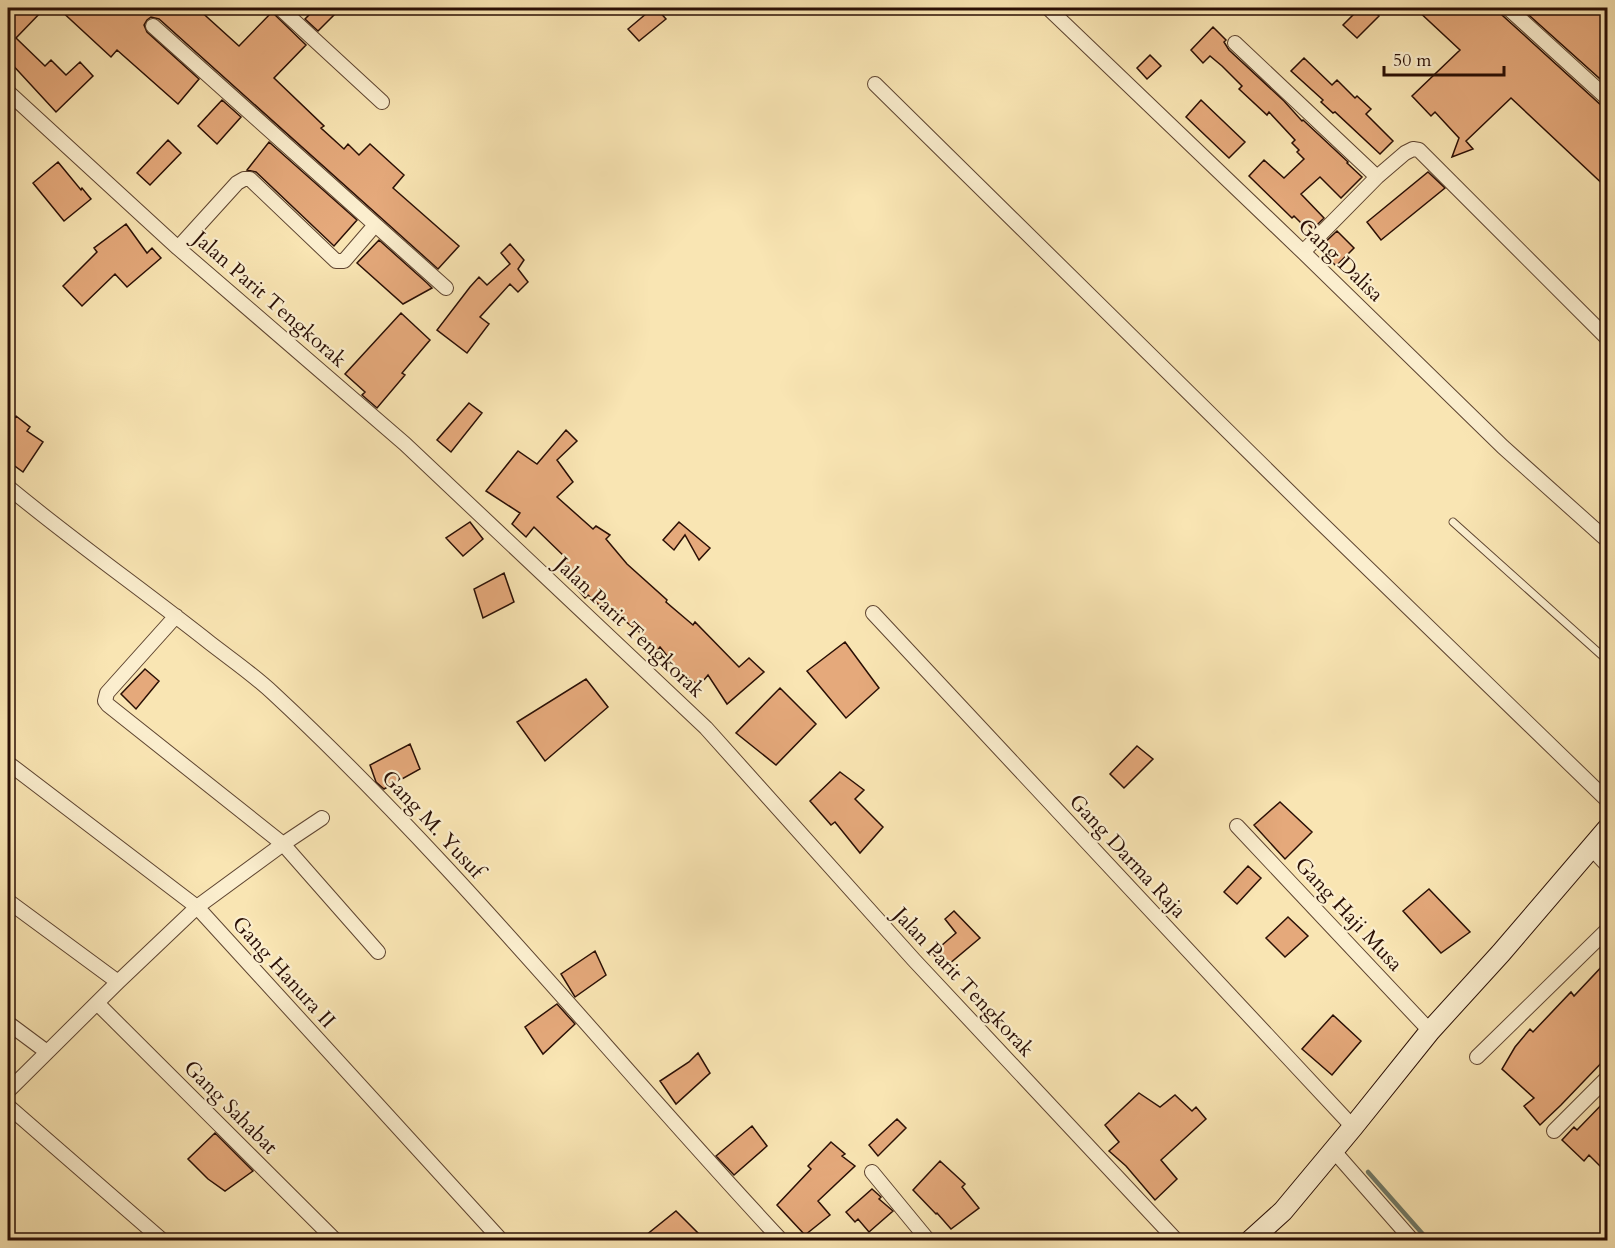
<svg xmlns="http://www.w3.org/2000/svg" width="1615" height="1248" viewBox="0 0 1615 1248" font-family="Cardo,serif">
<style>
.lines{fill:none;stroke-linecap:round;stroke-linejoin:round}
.stream{stroke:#707966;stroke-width:4.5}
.building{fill:#e5a97b;stroke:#2a0f05;stroke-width:1.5}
.lane-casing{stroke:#5e4430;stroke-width:9}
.street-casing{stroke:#5e4430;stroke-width:16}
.secondary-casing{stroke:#2a0f05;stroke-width:22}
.lane{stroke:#fbeece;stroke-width:7}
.street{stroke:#fbeece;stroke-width:14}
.secondary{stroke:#fbeece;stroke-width:20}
.labels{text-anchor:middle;stroke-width:4.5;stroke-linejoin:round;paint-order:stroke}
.street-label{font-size:21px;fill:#2a0f05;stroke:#fbeece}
</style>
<rect width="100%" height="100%" fill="#f9e5b3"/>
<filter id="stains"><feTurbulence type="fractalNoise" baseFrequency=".00333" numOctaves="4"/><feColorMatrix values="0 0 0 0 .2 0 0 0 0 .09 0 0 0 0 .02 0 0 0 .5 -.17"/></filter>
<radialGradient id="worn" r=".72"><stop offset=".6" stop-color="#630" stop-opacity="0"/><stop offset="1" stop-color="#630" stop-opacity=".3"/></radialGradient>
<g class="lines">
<!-- stream -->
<path class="stream" d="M1368,1172L1428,1240
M1290,1240L1292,1238L1294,1240"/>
</g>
<!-- building -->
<path class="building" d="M8,8H45L16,38L45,66L51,60L66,75L80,62L93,76L56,112L8,60Z
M58,8H197L239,46L272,12L306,45L274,78L324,126L321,128L344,149L348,144L359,155L370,144L404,175L393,188L459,246L438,269L159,19L151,17L147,20L144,25L147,32L199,79L178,104L117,50L111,57Z
M316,8H341L318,31L305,19Z
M653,8H656L666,19L639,41L628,29Z
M1360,8H1371L1379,16L1357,38L1343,25Z
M1415,8H1499L1502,15L1602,106L1608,108V189L1511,98L1466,141L1473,149L1452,157L1459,138L1435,112L1431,116L1412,96L1460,50Z
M1521,8H1608V86Z
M1213,27L1226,40L1224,42L1229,50L1284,101L1302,121L1303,120L1348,162L1347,163L1362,177L1341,198L1320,177L1301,194L1324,218L1313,229L1306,222L1303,225L1294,216L1292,218L1249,176L1264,160L1284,178L1304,159L1297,152L1299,150L1292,143L1295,140L1269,112L1267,115L1239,89L1242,86L1222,66L1210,56L1203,63L1191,50Z
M1150,55L1161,66L1147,79L1137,68Z
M1304,58L1332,85L1337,80L1355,98L1357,96L1371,109L1366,114L1393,141L1380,154L1335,112L1333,113L1321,102L1323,100L1291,71Z
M222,100L241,117L217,144L198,126Z
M1201,100L1245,142L1229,158L1186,117Z
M168,140L181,153L150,185L137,173Z
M269,142L357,220L334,246L256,172L247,170Z
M58,162L81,190L82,188L91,199L64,221L33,183Z
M1428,172L1445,188L1381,240L1367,222Z
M126,224L147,253L152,248L161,258L127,287L115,274L82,306L63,286L97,252L94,248Z
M1337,231L1354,248L1336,266L1319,248Z
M379,240L427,283L432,288L403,304L357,263Z
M510,244L524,260L518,269L528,282L518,292L510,284L480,317L489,324L467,353L437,330L470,287L479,277L487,285L510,264L501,253Z
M401,313L430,340L402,373L405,375L377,408L362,395L365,392L345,374Z
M469,403L482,413L451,452L437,440Z
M16,416L30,427L27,431L43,442L23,472L8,461V428Z
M566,430L577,441L557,460L573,482L557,497L593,529L596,526L610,535L606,539L627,564L667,600L666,602L693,625L695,622L739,667L749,658L764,672L727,704L708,675L699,686L676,667L660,647L657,651L646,640L647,638L608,608L606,611L588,595L585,598L573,584L577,580L562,565L567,559L534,527L526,537L512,524L520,513L486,491L518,451L537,464Z
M470,522L483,539L463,556L446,538Z
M679,522L710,548L699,560L685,535L674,550L663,540Z
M504,573L514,602L483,618L474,589Z
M845,642L879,688L846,718L807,671Z
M145,669L159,681L136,709L121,694Z
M586,679L608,707L545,761L517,722Z
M780,688L816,724L776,765L736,733Z
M410,744L420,769L384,789L376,782L370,765Z
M1137,746L1153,759L1124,788L1110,774Z
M840,772L864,790L855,799L883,827L860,853L835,822L831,825L810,801Z
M1280,802L1312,832L1285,859L1254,825Z
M1248,866L1261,878L1237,904L1224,892Z
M1429,889L1470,932L1441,953L1403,911Z
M954,911L980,938L943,969L933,953L956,933L945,919Z
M1288,917L1308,936L1285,957L1266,938Z
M595,951L606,975L575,997L561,974Z
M1608,960V1056L1561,1105L1540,1125L1524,1106L1534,1098L1502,1069L1515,1047L1530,1029L1533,1032L1571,992L1574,996Z
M557,1004L575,1024L543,1054L525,1027Z
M1333,1015L1361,1041L1332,1075L1302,1049Z
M698,1053L710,1073L676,1104L660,1081L689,1062Z
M1139,1093L1160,1107L1175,1095L1192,1111L1196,1107L1206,1119L1161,1160L1177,1179L1155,1200L1126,1166L1109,1151L1119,1142L1105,1125Z
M1608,1098V1174L1589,1155L1584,1161L1562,1140L1574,1127L1577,1130Z
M897,1119L906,1128L878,1156L869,1145Z
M752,1126L767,1146L734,1175L716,1156Z
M215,1133L253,1171L225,1191L208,1179L188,1159Z
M831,1142L845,1154L842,1156L855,1166L818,1201L830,1215L805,1235L777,1205L811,1169L808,1166Z
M940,1161L965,1184L962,1187L979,1208L951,1229L937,1213L936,1214L913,1190Z
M872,1189L881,1197L879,1199L893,1211L869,1232L858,1219L855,1222L846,1212Z
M676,1211L699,1234L692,1240H640Z"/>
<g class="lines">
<defs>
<path id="lane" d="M1453,522L1608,661"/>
<path id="street" d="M280,8L382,102
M1048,8L1303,252L1503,447L1608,541
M1508,8L1608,99
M153,26L446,288
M1235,43L1377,177
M875,84L1315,517L1608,801
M8,92L178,248L405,444L706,728L914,960L1176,1240
M178,248L237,183L244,179H250L336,261H344L375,225
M1303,252L1377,177L1405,153L1413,149L1419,150L1608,339
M8,487C73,541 143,590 210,643C232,660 254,675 274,694C456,863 612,1059 781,1240
M873,613L1353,1127
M176,616L107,693L105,701L108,705L283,844L378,952
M8,763L197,907L501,1240
M1237,826L1430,1031
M1591,848L1608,866
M8,901L118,982
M97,1003L335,1240
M8,1023L47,1052
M1477,1057L1608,929
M8,1091L118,982L197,907L283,844L322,818
M8,1106L162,1240
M1554,1131L1608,1077
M1333,1150L1412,1240
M872,1172L928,1240"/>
<path id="secondary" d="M1251,1240L1283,1211L1353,1127L1430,1031L1501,953L1608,828"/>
</defs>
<!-- lane casing -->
<use href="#lane" class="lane-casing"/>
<!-- street casing -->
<use href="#street" class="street-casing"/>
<!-- secondary casing -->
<use href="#secondary" class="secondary-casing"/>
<!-- lane -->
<use href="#lane" class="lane"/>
<!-- street -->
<use href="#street" class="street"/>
<!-- secondary -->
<use href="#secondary" class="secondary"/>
</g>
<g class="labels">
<!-- street labels -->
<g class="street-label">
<text transform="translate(1341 260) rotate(44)" y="7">Gang Dalisa</text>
<text transform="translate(270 299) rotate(41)" y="7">Jalan Parit Tengkorak</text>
<text transform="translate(630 627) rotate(43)" y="7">Jalan Parit Tengkorak</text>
<text transform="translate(433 824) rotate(47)" y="7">Gang M. Yusuf</text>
<text transform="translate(1128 856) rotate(47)" y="7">Gang Darma Raja</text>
<text transform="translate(1349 914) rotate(47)" y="7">Gang Haji Musa</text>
<text transform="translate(284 972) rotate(48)" y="7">Gang Hanura II</text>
<text transform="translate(964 982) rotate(47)" y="7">Jalan Parit Tengkorak</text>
<text transform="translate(231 1107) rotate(45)" y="7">Gang Sahabat</text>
</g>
</g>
<!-- margin -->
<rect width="1615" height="1248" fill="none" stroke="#f9e5b3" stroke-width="30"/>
<rect x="9" y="9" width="1597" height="1230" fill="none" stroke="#2a0f05" stroke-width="3"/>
<rect x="15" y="15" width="1585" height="1218" fill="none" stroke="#2a0f05" stroke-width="1.5"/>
<!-- scale -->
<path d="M1384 66v9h120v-9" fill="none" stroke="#2a0f05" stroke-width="3"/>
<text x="1393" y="66" font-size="18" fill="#2a0f05" stroke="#fbeece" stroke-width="4.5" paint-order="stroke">50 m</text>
<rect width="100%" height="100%" filter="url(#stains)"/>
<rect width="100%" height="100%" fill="url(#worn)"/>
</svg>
